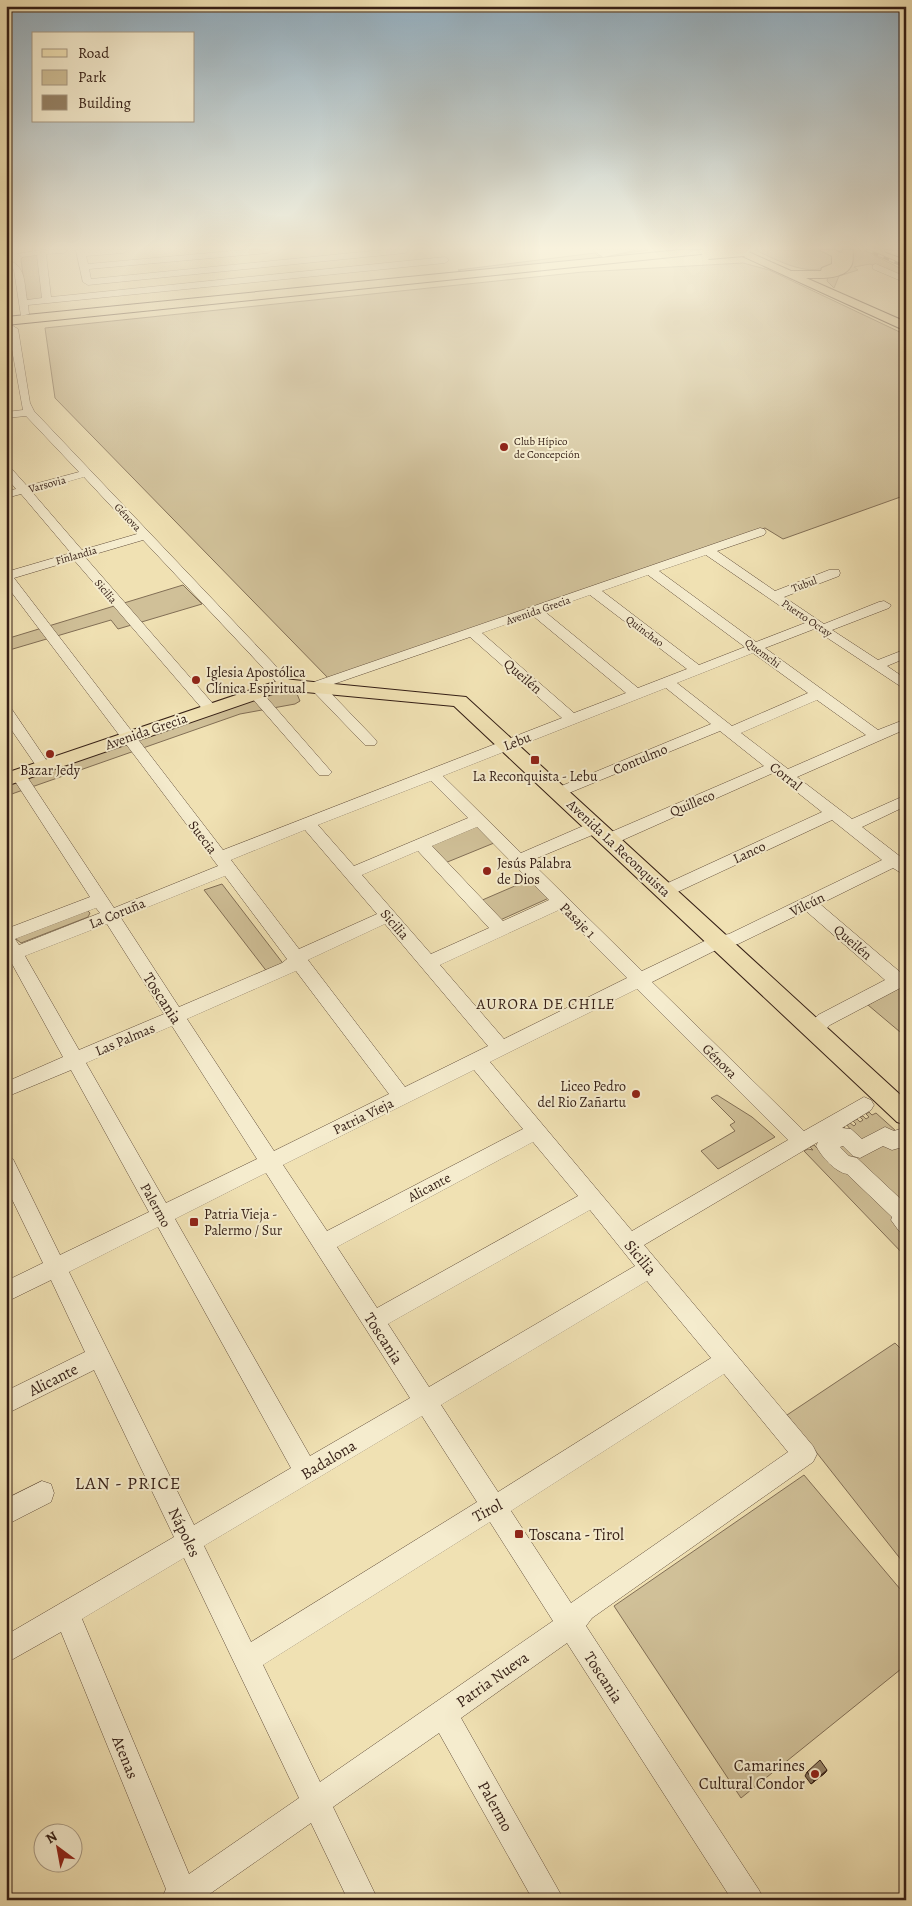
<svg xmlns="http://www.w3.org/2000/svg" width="912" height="1906" viewBox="0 0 912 1906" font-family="Alegreya,serif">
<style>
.green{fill:#d0c098;stroke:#826f56}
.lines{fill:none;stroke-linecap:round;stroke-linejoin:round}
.minor-casing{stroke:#634f3c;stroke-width:1}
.major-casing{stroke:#341e15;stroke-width:2}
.minor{fill:#f5ecce;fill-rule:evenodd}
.major{fill:#f0e1b3;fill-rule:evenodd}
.rail-casing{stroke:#341e15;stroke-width:3}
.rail{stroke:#f5ecce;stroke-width:2;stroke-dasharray:6;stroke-linecap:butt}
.major-bridge-casing{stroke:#341e15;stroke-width:14;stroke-linecap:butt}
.major-bridge{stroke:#f0e1b3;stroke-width:12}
.wall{fill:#817159;stroke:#341e15}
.shaded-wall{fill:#695c48;stroke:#341e15}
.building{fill:#968367;stroke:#341e15}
.poi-dot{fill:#8f2418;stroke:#f5ecce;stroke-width:2}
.labels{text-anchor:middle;stroke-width:4;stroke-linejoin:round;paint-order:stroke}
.far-poi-label{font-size:11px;fill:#341e15;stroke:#f5ecce;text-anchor:start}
.far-street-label{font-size:11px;fill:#341e15;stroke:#f5ecce}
.poi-label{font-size:14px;fill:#341e15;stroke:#f5ecce;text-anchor:start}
.street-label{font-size:14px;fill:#341e15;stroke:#f5ecce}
.neighbourhood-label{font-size:15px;letter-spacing:1px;fill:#341e15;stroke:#f5ecce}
.near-street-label{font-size:16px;fill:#341e15;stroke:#f5ecce}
.near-poi-label{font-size:16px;fill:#341e15;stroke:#f5ecce;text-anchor:start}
.near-neighbourhood-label{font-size:18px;letter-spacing:1px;fill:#341e15;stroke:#f5ecce}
</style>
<rect width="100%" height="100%" fill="#f0e1b3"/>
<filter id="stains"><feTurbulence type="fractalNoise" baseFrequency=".004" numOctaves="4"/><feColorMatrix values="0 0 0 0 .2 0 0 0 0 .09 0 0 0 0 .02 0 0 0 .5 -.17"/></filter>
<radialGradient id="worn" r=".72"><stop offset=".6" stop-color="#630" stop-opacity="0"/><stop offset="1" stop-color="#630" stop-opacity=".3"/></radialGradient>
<!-- green -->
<path class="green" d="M637,250H648L581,260L463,272L458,270L595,253L598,256Z
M755,250L827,251L831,253L834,263C810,280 778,260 755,250Z
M854,250H863L906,271V279L870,264L854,267L858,270L839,276L834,288L827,281L828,277Z
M26,254H38L44,299L26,300L21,259Z
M743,263L769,270L906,335V495L783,539L765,528L330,680L55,398L45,328L583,272Z
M183,585L202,604L118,629L111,620L6,651V639Z
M277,693L297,694L300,701L295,704L240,714L6,796V785L241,703Z
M477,825L494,843L445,863L428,846Z
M531,879L549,898L498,921L480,901Z
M222,884L285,966L268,973L204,890Z
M87,910L90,913L88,917L21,943L16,939L17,936Z
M906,982V1037L868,1005Z
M717,1095L752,1117L775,1137L718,1169L701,1151L735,1131L730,1125L735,1122L711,1098Z
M869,1112L872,1115L876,1113L906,1140V1257L804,1151L808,1149L813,1150L810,1147L814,1145L817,1148L844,1127L847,1130L850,1129L847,1125L850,1123L854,1126L856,1124L853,1121L857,1119L860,1122L863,1120L860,1117L863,1116L866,1119L869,1117L866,1114Z
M895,1343L906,1354V1566L787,1415Z
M804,1475L906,1596V1665L741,1798L614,1606Z"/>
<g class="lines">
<defs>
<path id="minor" d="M40,250H68L64,253L46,254L51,297L445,257L449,260L445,263L28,305L29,314L21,316L14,270L6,265V259C26,265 24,282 27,300L42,298L37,255L22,257L18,254Z
M76,250H127L123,253L86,256L88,264L243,250H272L268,253L89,269L91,279L382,250H409L405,253L88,285L83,282Z
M593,250H635L603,257Z
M876,264L906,277V283L873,269V265Z
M13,326L18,329L30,403L34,411L293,684L291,687H281L143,540L85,557L215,706L217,709L215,712H205L74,560L14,578L223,850L562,718L470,637L325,687L375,739L377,742L375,745H365L311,689L309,686L311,683L760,528L764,529L766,532L764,535L717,551L775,591L829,570H839L840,573L839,576L784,597L824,624L879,602L884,601L891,605L889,608L832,630L878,660L906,649V658L887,666L906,679V690L814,629L765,648L878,730L906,719V729L797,777L852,819L906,795V806L862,827L906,861V876L893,868L820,904L900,972L906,971V985L830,1025C823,1032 818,1037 807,1034L805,1029L818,1015L885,980L806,911L738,944L722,947L652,982L804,1131L864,1097L871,1100L874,1105L871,1110L842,1128L851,1129L862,1139L885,1127L894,1131L900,1129L906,1131V1150L899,1148L892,1150L883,1146L860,1158L853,1156L843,1146L840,1147L849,1156L857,1158L906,1204V1234L899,1231L891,1220L892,1217L847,1174C835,1172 822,1157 816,1146L818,1142L644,1245L813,1446L817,1454L813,1462L592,1618L586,1626L759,1890L764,1900H732L567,1643L461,1718L564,1900H533L439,1733L333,1807L378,1900H348L311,1823L201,1900H161L166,1889L61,1632L6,1663V1635L174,1537L94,1370L6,1414V1391L85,1352L51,1280L6,1302V1281L43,1263L6,1187V1157L13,1159L60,1255L149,1212L71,1070L6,1097V1082L63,1057L11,962L6,963V929L90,897L11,775L19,770L24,772L114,908L218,866L6,585V572L71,553L21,494L6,498V491L16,489L6,477V466L10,467L27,486L79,472L26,416L6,418V412L23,410L9,333H6V327ZM84,477L137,534L82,550L32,492ZM706,555L805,623L756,642L659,571ZM648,575L745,647L699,665L602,591ZM590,595L687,669L638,688L544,611ZM532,615L626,693L574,713L482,633ZM753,653L808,693L732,726L677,683ZM666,688L711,724L554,789L551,792L554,795H564L720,731L764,766L604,835L602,839L604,843H616L773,773L822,812L659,887L657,891L659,895H671L832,820L882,860L729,934L713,937L642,971L530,861L602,831L604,827L602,823H590L521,853L443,776ZM817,700L866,735L788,769L741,733ZM431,781L468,818L354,866L318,825ZM477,827L549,900L503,921L432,846ZM305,830L377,914L299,949L231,860ZM418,851L489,928L431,954L362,875ZM225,876L287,959L282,963L179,1007L121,918ZM96,908L100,913L19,945L15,939ZM559,910L627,978L504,1039L440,965ZM107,924L164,1014L79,1050L25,956ZM385,924L488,1046L405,1087L308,960ZM296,971L389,1094L274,1151L187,1019ZM637,989L788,1140L632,1231L490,1062ZM172,1026L257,1159L166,1203L86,1063ZM474,1070L523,1129L327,1231L283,1165ZM533,1142L578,1196L377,1308L337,1247ZM266,1173L410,1398L310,1456L175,1219ZM590,1210L635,1266L429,1387L388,1324ZM158,1227L291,1468L194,1525L69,1272ZM647,1281L711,1358L498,1492L441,1405ZM724,1374L788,1452L571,1603L511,1511ZM422,1416L477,1502L251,1642L204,1546ZM490,1522L553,1621L320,1782L263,1665ZM184,1558L299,1798L189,1874L82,1619Z
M255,689L260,690L329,769L332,772L329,775H319L250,696L248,693Z
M6,707L11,708L49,764L52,767L49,770H39L6,722Z
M42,1481L51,1484L54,1493L51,1502L6,1525V1499Z"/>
<path id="major" d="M680,250H717L711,253L6,325V317Z
M729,250H744L791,271H821L822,268L832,264V256L820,250H835L841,253L843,250H853C852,255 854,261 851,266C844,280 819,278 806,278L906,322V331Z
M885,250L906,252V259L886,252Z
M283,679L466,697L906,1100V1125L897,1122L454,706L284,690L6,786V773Z"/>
</defs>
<!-- minor casing -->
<use href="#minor" class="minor-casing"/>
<!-- major casing -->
<use href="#major" class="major-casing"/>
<!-- minor -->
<use href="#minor" class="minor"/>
<!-- major -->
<use href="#major" class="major"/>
<defs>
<path id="rail" d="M867,250L906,267"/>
</defs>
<!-- rail casing -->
<use href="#rail" class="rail-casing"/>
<!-- rail -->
<use href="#rail" class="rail"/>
<defs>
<path id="major-bridge" d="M708,253L744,250"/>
</defs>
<!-- major-bridge casing -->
<use href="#major-bridge" class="major-bridge-casing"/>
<!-- major-bridge -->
<use href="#major-bridge" class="major-bridge"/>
</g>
<!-- wall -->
<path class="wall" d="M827,1770L825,1773L811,1784L805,1776L807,1772Z"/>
<!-- shaded-wall -->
<path class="shaded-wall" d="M827,1770L825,1773L811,1784L814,1781Z"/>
<!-- building -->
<path class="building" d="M820,1760L827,1770L814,1781L807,1772Z"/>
<!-- sky -->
<linearGradient id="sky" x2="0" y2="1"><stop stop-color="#91acbd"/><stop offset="0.48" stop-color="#f8f2dd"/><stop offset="1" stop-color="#f8f2dd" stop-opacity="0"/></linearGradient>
<rect width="912" height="517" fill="url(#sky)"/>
<!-- markers -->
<g class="poi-dot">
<circle cx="504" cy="447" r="5"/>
<circle cx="196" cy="680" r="5"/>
<circle cx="50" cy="754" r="5"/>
<rect x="530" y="755" width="10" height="10" rx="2.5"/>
<circle cx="487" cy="871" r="5"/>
<circle cx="636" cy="1094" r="5"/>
<rect x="189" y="1217" width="10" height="10" rx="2.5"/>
<rect x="514" y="1529" width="10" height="10" rx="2.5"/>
<circle cx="815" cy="1774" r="5"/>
</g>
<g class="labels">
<!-- far-poi labels -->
<g class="far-poi-label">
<text x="514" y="445">Club Hípico<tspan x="514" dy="13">de Concepción</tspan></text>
</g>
<!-- far-street labels -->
<g class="far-street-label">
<text transform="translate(47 484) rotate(-15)" y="4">Varsovia</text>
<text transform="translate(128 517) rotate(47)" y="4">Génova</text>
<text transform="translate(76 555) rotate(-16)" y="4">Finlandia</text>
<text transform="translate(804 584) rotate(-21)" y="4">Tubul</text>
<text transform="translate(106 591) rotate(50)" y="4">Sicilia</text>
<text transform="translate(538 610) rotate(-19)" y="4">Avenida Grecia</text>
<text transform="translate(807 618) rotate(34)" y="4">Puerto Octay</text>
<text transform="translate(645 631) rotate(37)" y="4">Quinchao</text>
<text transform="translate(763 653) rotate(36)" y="4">Quemchi</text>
</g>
<!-- poi labels -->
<g class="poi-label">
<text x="206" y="677">Iglesia Apostólica<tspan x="206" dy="16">Clínica Espiritual</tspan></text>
<text x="50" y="775" text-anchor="middle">Bazar Jedy</text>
<text x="535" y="781" text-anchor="middle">La Reconquista - Lebu</text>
<text x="497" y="868">Jesús Palabra<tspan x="497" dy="16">de Dios</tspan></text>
<text x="626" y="1091" text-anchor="end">Liceo Pedro<tspan x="626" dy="16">del Rio Zañartu</tspan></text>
<text x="204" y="1219">Patria Vieja -<tspan x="204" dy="16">Palermo / Sur</tspan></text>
</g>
<!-- street labels -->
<g class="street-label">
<text transform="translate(523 676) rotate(41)" y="5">Queilén</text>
<text transform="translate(146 731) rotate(-19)" y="5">Avenida Grecia</text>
<text transform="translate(517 741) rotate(-21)" y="5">Lebu</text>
<text transform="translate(640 759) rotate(-23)" y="5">Contulmo</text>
<text transform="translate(786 776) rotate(38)" y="5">Corral</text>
<text transform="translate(692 803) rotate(-23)" y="5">Quilleco</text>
<text transform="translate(203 837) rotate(53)" y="5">Suecia</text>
<text transform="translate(619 848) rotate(43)" y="5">Avenida La Reconquista</text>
<text transform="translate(749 852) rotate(-25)" y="5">Lanco</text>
<text transform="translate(807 904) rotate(-26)" y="5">Vilcún</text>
<text transform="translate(117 913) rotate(-22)" y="5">La Coruña</text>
<text transform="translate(578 920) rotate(45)" y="5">Pasaje 1</text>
<text transform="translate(395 924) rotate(49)" y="5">Sicilia</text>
<text transform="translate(853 942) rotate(41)" y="5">Queilén</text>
<text transform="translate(125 1039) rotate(-23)" y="5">Las Palmas</text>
<text transform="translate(720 1061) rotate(45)" y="5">Génova</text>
<text transform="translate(363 1116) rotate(-26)" y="5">Patria Vieja</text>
<text transform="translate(429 1187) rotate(-28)" y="5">Alicante</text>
<text transform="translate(156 1205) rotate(61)" y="5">Palermo</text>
</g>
<!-- neighbourhood labels -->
<g class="neighbourhood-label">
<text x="546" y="1009">AURORA DE CHILE</text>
</g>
<!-- near-street labels -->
<g class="near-street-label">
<text transform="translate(163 998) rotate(57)" y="6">Toscania</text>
<text transform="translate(641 1257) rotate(50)" y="6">Sicilia</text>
<text transform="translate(384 1338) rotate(57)" y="6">Toscania</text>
<text transform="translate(53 1379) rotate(-27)" y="6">Alicante</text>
<text transform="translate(328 1459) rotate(-31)" y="6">Badalona</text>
<text transform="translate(487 1510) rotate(-28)" y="6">Tirol</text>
<text transform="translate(185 1532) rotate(64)" y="6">Nápoles</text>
<text transform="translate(604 1677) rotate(57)" y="6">Toscania</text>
<text transform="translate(492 1679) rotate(-35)" y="6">Patria Nueva</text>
<text transform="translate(126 1757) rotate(68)" y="6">Atenas</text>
<text transform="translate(496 1806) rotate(61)" y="6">Palermo</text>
</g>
<!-- near-poi labels -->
<g class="near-poi-label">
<text x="529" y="1540">Toscana - Tirol</text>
<text x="805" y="1771" text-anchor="end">Camarines<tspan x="805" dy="18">Cultural Condor</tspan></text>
</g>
<!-- near-neighbourhood labels -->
<g class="near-neighbourhood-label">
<text x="128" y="1489">LAN - PRICE</text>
</g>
</g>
<!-- margin -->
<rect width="912" height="1906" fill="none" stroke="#f0e1b3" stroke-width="25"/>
<rect x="8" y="8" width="897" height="1891" fill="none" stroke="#341e15" stroke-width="2.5"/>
<rect x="12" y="12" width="887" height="1881" fill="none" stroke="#341e15"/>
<!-- legend -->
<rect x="32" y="32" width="162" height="90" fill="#f5ecce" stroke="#a89a84"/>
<rect x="42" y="49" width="25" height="8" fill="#f0e1b3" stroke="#a89a84"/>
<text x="78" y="58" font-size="15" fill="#341e15">Road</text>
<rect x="42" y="70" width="25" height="15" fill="#d0c098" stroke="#a89a84"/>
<text x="78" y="82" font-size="15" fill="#341e15">Park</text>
<rect x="42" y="95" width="25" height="15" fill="#968367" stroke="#a89a84"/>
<text x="78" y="108" font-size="15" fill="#341e15">Building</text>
<!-- north arrow -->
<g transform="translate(58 1848) rotate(328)"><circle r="24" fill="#f5ecce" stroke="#a89a84"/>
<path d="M0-4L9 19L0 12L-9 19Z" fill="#8f2418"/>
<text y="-8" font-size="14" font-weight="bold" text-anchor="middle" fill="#341e15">N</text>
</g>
<rect width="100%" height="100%" filter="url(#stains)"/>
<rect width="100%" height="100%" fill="url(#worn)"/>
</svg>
